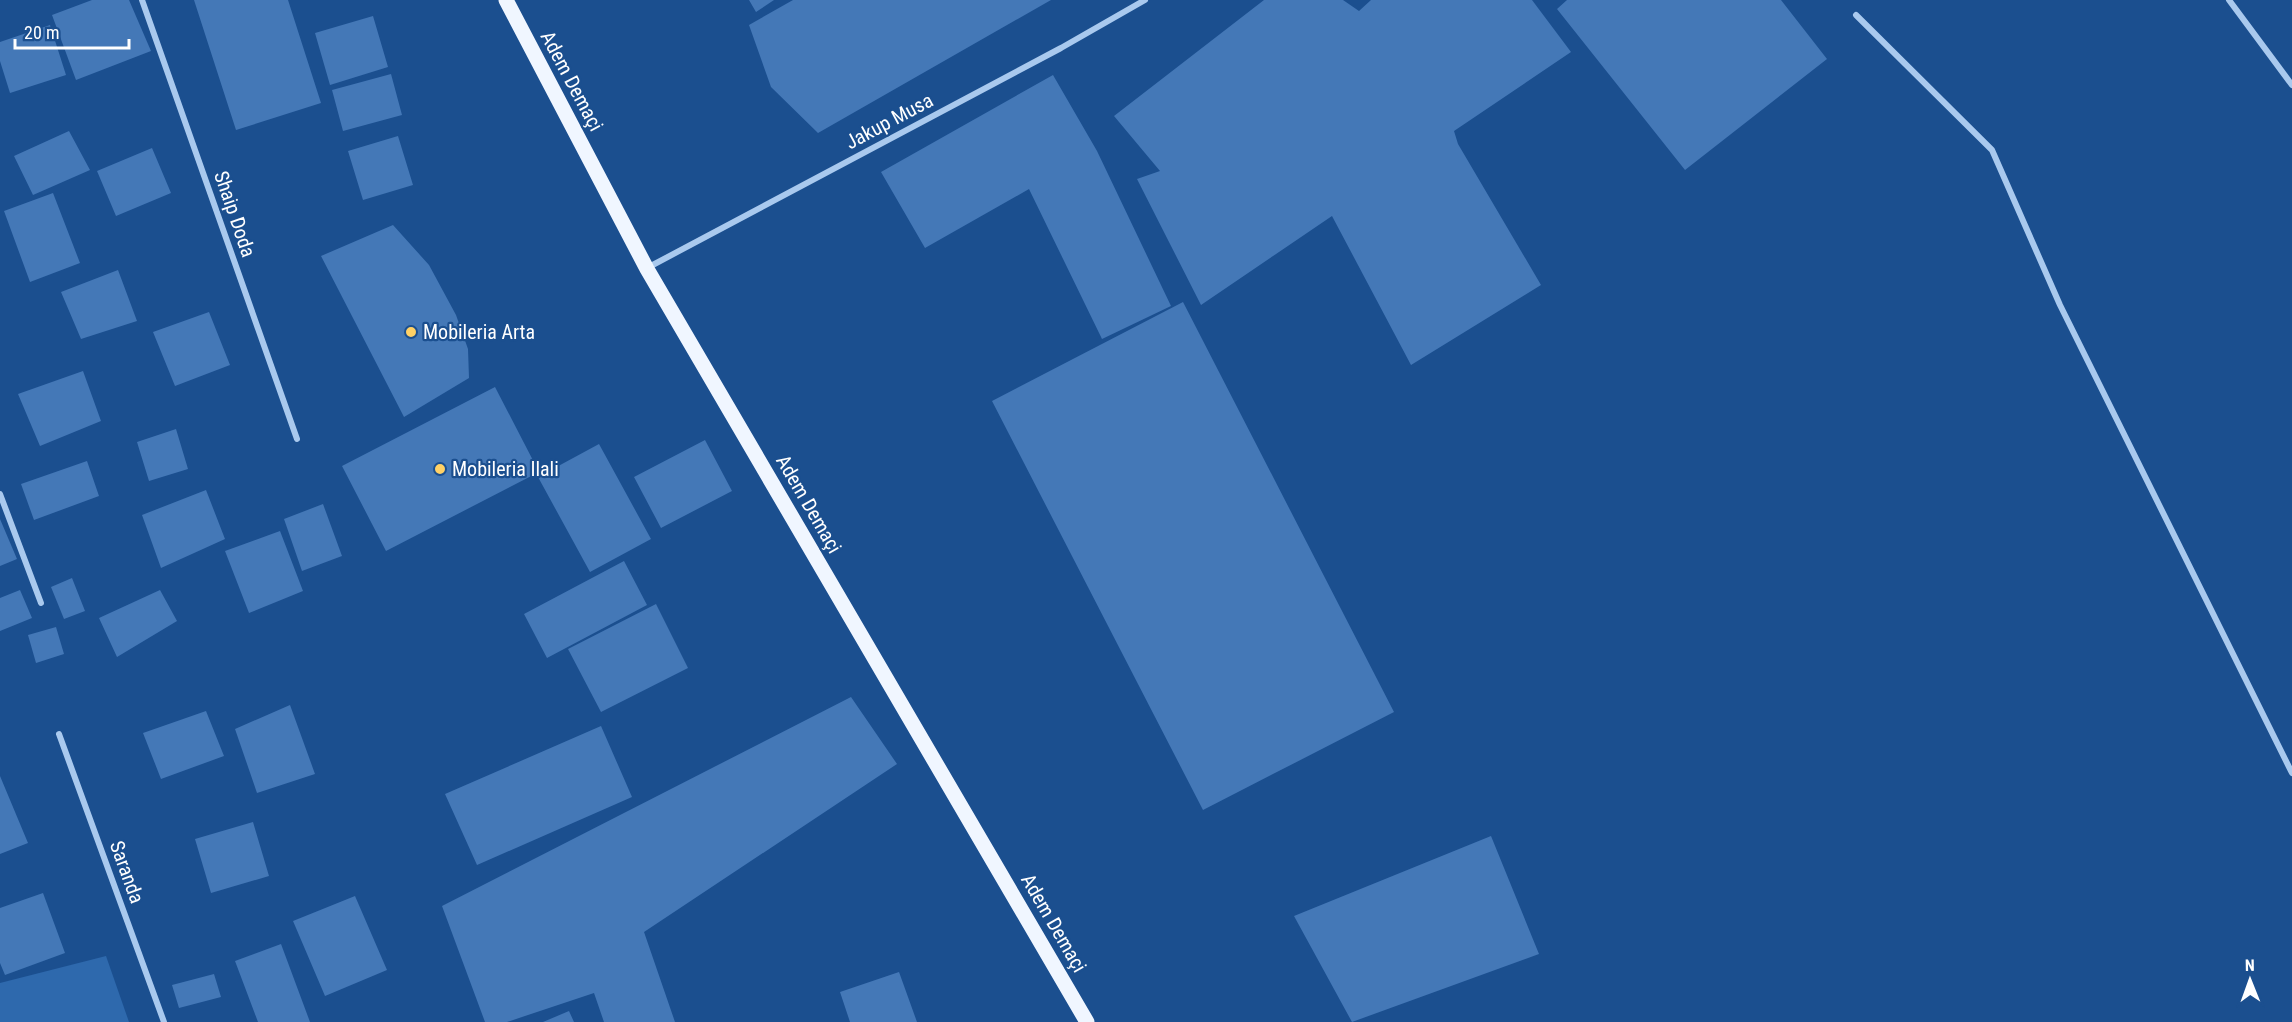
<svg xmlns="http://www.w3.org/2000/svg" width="2292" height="1022" viewBox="0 0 2292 1022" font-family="'Roboto Condensed',sans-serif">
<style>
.green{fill:#2e69ad}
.building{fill:#4478b7}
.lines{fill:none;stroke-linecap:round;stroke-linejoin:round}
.street{stroke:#a9c9ee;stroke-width:6}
.primary{stroke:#f0f6ff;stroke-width:15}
.poi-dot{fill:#ffd166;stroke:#1b4f8f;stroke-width:2}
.labels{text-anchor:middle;stroke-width:4.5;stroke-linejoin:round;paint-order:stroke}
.street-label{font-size:20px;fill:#fff;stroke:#1b4f8f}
.poi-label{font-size:20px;fill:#fff;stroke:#1b4f8f;text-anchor:start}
</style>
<rect width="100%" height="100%" fill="#1b4f8f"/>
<!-- green -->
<path class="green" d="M106,956L129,1022H0V983Z"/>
<!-- building -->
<path class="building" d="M92,0H129L151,51L76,80L52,15Z
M194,0H288L321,103L236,130Z
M749,0H774L756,12Z
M793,0H1051L818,133L771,87L749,25Z
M1264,0H1343L1359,11L1371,0H1532L1571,52L1454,131L1458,144L1541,285L1411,365L1332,216L1201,305L1137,179L1160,171L1114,116Z
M1567,0H1781L1827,59L1685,170L1557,9Z
M373,16L388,67L330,85L315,33Z
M50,25L66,75L10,93L0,61V42Z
M391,74L402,115L343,131L332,90Z
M1053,75L1097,151L1171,306L1102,339L1029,189L925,248L881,172Z
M69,131L90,170L33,195L14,156Z
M398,136L413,185L363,200L348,151Z
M152,148L171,193L116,216L97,171Z
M53,193L80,263L30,282L4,211Z
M393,225L429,265L456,315L468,349L469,378L404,417L321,256Z
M118,270L137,321L81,339L61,292Z
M1183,302L1394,712L1203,810L992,401Z
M209,312L230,365L175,386L153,332Z
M83,371L101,421L40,446L18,394Z
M495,387L539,472L386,551L342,466Z
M176,429L188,469L149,481L137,442Z
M705,440L732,491L661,528L634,477Z
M599,444L651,539L590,572L538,477Z
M87,461L99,496L34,520L21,484Z
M206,490L225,539L161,568L142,515Z
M323,504L342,556L302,571L284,519Z
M0,519L17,559L0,566Z
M280,531L303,591L249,613L225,551Z
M624,561L647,605L547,658L524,614Z
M72,578L85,611L64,619L51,587Z
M20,590L32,618L0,631V598Z
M160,590L177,621L117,657L99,618Z
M656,604L688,668L601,712L568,649Z
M56,627L64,654L36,663L28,635Z
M851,697L897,764L644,932L675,1022H604L594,993L507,1022H485L442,906Z
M290,705L315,774L257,793L235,729Z
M206,711L224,756L161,779L143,733Z
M601,726L632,797L477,865L445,794Z
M0,776L28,843L0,854Z
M253,822L269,876L211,893L195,839Z
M1491,836L1539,954L1352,1022L1294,916Z
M43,893L65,953L5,975L0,963V908Z
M355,896L387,970L325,996L293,921Z
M281,944L310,1022H258L235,961Z
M899,972L917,1022H850L840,992Z
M214,974L221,997L179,1008L172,985Z
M569,1011L574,1022H543Z"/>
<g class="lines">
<!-- street -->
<path class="street" d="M142,0L297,439
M2229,0L2292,85
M1856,15L1992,150L2060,305L2292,773
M647,268L1061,48L1145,0
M0,494L41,603
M59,734L164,1022"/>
<!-- primary -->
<path class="primary" d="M506,0L647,269L1087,1022"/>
</g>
<!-- markers -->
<g class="poi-dot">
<circle cx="411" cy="332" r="6"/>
<circle cx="440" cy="469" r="6"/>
</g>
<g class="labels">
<!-- street labels -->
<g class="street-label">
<text transform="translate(572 81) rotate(62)" y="7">Adem Demaçi</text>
<text transform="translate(889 121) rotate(-28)" y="7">Jakup Musa</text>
<text transform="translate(235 214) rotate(71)" y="7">Shaip Doda</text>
<text transform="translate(809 504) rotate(60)" y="7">Adem Demaçi</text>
<text transform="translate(127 872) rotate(70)" y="7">Saranda</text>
<text transform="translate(1054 923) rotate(60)" y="7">Adem Demaçi</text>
</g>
<!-- poi labels -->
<g class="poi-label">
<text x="423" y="339">Mobileria Arta</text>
<text x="452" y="476">Mobileria Ilali</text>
</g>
</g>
<!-- north arrow -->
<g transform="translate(2250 980) rotate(359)" stroke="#1b4f8f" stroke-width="4.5" paint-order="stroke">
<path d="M0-4.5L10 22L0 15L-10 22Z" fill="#ffffff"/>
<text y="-9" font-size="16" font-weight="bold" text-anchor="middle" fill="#ffffff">N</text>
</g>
<!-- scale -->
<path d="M15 39v9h114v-9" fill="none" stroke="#ffffff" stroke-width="3"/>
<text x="24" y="39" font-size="18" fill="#ffffff" stroke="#1b4f8f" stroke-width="4.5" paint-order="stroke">20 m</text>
</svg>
